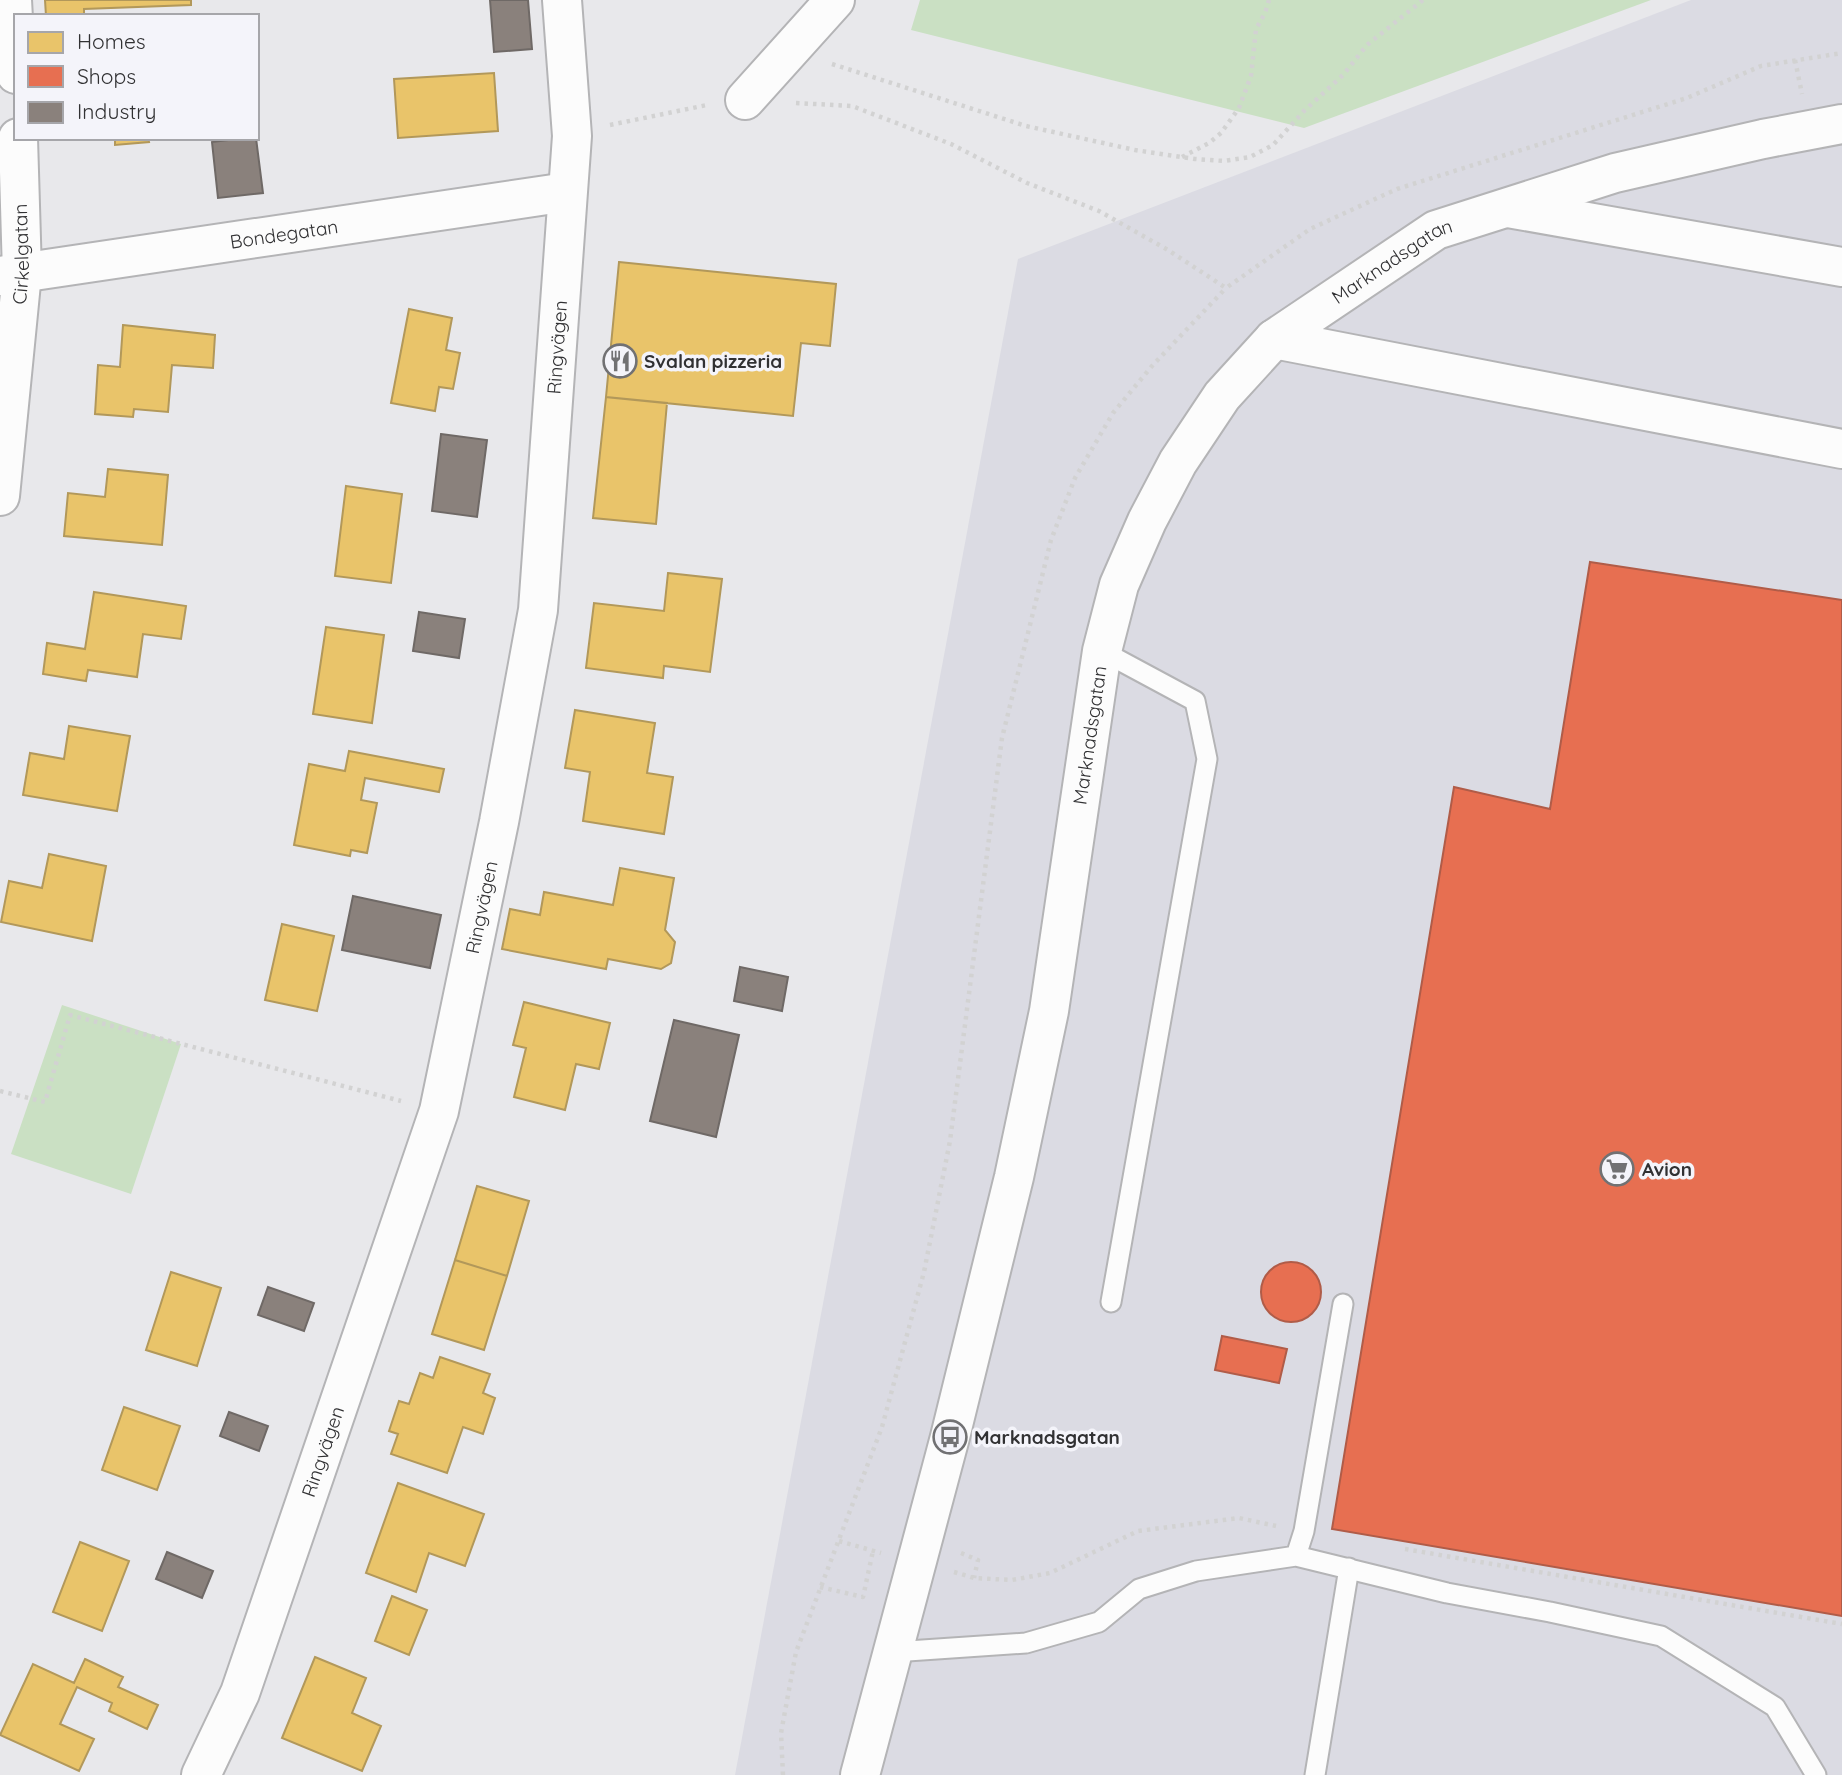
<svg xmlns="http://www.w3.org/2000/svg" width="1842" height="1775" viewBox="0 0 1842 1775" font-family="Quicksand,sans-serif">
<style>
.built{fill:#dbdbe3}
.green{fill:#cae0c3}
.homes{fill:#e9c46a;stroke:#b2985a;stroke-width:2}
.shops{fill:#e76f51;stroke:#b05c48;stroke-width:2}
.industry{fill:#8a817c;stroke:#6f6966;stroke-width:2}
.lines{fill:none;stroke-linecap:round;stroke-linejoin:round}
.lane-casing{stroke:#b4b4b6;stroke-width:23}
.street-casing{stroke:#b4b4b6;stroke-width:42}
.path{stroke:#d2d2d2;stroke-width:4.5;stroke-dasharray:3.5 5;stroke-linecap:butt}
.lane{stroke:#fcfcfc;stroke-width:19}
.street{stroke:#fcfcfc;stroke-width:38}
.labels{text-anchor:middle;stroke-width:7;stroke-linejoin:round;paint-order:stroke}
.street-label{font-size:19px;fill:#313133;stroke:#f4f4fa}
.poi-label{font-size:19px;font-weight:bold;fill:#313133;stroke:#f4f4fa;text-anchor:start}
</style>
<rect width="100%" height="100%" fill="#e8e8eb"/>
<!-- built -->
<path class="built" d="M1691,0H1842V1775H735L1018,259Z"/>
<!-- green -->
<path class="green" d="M920,0H1651L1304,128L911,30Z
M62,1005L181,1044L131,1194L11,1154Z"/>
<!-- homes -->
<path class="homes" d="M45,0H191V5L84,9V16H46Z
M494,73L498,131L398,138L394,79Z
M115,138H148L149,142L115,145Z
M619,262L836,284L830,346L801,343L793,416L606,397Z
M409,309L452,318L446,350L460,353L453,389L439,387L435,411L391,403Z
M123,325L215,335L213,368L172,365L168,412L134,409L133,417L95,414L98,365L120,367Z
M606,397L667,403L656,524L593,518Z
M108,469L168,475L162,545L64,536L68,493L105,497Z
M346,486L402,494L391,583L335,576Z
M668,573L722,579L710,672L664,666L663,678L586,668L594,603L664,611Z
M94,592L186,606L181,639L143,634L137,677L88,670L86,681L43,674L47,643L85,649Z
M326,627L384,635L372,723L313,714Z
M575,710L655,723L647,773L673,777L664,834L583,821L590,772L565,768Z
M69,726L130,736L117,811L23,795L30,753L64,759Z
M349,751L444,769L439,792L365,778L361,800L377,803L367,853L351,850L350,856L294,845L309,764L345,771Z
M49,854L106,866L92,941L1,922L9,881L42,888Z
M620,868L674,878L665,930L675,942L671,963L661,969L608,959L606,969L502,949L510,909L540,915L544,892L613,905Z
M282,924L334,936L317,1011L265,1000Z
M524,1002L610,1023L599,1069L576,1064L565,1110L514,1097L526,1048L513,1045Z
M477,1186L529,1201L507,1276L455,1260Z
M455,1260L507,1276L484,1350L432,1334Z
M171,1272L221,1288L197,1366L146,1350Z
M440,1357L490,1374L483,1393L495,1398L483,1434L463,1427L447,1473L391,1454L398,1434L389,1431L399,1401L409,1404L420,1373L433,1378Z
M124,1407L180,1426L157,1490L102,1470Z
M398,1483L484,1514L465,1566L429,1553L416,1592L366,1573Z
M80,1542L129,1561L102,1631L53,1612Z
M392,1596L427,1610L409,1655L375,1641Z
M315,1657L366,1678L352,1713L381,1726L362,1771L282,1738Z
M85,1659L123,1677L118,1687L158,1705L147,1729L109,1711L112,1703L77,1687L60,1724L94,1739L79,1771L0,1735L33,1664L74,1683Z"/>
<!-- shops -->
<path class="shops" d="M1590,562L1842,600V1616L1332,1529L1454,787L1550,809Z
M1261 1292a30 30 0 1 1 60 0a30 30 0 1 1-60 0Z
M1222,1336L1287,1349L1279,1383L1215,1370Z"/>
<!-- industry -->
<path class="industry" d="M490,0H528L532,49L494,52Z
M245,138H256L263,193L218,198L212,142Z
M441,434L487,440L477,517L432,511Z
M419,612L465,619L459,658L413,651Z
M353,896L441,915L430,968L342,950Z
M740,967L788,977L782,1011L734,1001Z
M674,1020L739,1035L716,1137L650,1121Z
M268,1287L314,1303L304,1331L258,1315Z
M229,1412L268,1426L259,1451L220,1436Z
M167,1552L213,1571L202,1598L156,1579Z"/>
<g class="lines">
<defs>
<path id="lane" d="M1102,651L1195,701L1207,759L1111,1302
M1296,1556L1304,1531L1343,1304
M893,1652L1026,1643L1099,1622L1139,1589L1196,1571L1296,1556L1447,1593L1550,1612L1661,1636L1775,1707L1816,1775
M1315,1775L1349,1568"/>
<g id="street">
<path d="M12,0L16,74"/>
<path d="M745,100L835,0"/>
<path d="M1508,208L1842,267"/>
<path id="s1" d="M0,276L567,192"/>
<path d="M1274,339L1842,449"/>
<path id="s2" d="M0,496L22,273L18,138"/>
<path id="s3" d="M201,1775L240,1693L439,1111L499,822L538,610L572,136L562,0"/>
<path id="s4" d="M860,1775L950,1437L1014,1177L1049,1011L1102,651L1119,585L1147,521L1178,462L1222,396L1274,339L1436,230L1615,173L1763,139L1842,124"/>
</g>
</defs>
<!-- lane casing -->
<use href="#lane" class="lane-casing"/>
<!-- street casing -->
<use href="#street" class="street-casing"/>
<!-- path -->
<path class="path" d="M1795,60L1802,94
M832,64L1026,126L1135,150L1195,159L1224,161L1250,157L1273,145L1305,110L1343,75L1367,45L1423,0
M796,103L852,106L951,144L1027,183L1099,211L1168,250L1226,288L1310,229L1397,189L1687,98L1761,66L1842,53
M610,125L707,105
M1182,157L1209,143L1221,133L1239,108L1251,76L1256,29L1265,13L1269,0
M0,1091L45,1102L70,1015L401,1101
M839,1541L881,1553
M1405,1549L1842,1624
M961,1553L978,1560L974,1578
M954,1572L974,1578L1012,1580L1050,1573L1138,1531L1239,1518L1276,1526
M820,1587L863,1597L873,1551
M783,1775L781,1733L796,1652L882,1427L924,1272L950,1141L1002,738L1051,540L1075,478L1113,413L1152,366L1226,288"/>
<!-- lane -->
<use href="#lane" class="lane"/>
<!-- street -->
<use href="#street" class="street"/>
</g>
<!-- icons -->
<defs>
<symbol id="restaurant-ring" viewBox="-11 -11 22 22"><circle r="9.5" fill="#f4f4fa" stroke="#717173" stroke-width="1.5"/><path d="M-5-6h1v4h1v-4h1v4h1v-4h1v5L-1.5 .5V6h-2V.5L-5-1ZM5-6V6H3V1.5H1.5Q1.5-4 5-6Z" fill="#717173"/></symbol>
<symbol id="supermarket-ring" viewBox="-11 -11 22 22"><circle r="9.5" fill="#f4f4fa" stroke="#717173" stroke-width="1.5"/><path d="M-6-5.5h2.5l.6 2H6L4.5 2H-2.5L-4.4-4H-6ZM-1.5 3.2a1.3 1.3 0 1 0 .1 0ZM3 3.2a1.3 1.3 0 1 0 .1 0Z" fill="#717173"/></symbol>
<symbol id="bus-ring" viewBox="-11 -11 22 22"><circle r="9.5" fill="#f4f4fa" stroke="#717173" stroke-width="1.5"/><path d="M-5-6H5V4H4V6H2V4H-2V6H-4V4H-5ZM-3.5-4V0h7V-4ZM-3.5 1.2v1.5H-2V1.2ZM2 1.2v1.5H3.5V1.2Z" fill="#717173"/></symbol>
</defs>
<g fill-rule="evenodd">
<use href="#restaurant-ring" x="601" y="342" width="38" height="38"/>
<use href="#supermarket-ring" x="1598" y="1150" width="38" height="38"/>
<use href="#bus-ring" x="931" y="1418" width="38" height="38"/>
</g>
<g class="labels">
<!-- street labels -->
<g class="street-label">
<text dy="7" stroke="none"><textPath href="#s1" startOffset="287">Bondegatan</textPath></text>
<text dy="7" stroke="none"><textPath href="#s2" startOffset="243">Cirkelgatan</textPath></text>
<text dy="7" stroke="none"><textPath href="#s4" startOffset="1654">Marknadsgatan</textPath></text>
<text dy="7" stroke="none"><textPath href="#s3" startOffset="1480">Ringvägen</textPath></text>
<text dy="7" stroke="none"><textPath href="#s4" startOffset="1066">Marknadsgatan</textPath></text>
<text dy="7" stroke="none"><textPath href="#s3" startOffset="914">Ringvägen</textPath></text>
<text dy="7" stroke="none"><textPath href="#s3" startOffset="346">Ringvägen</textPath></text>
</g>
<!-- poi labels -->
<g class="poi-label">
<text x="644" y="368">Svalan pizzeria</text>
<text x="1642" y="1176">Avion</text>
<text x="974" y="1444">Marknadsgatan</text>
</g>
</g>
<!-- legend -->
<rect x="14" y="14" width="245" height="126" fill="#f4f4fa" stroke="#a6a6aa" stroke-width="2"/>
<rect x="28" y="32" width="35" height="21" fill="#e9c46a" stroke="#a6a6aa" stroke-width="2"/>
<text x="77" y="49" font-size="21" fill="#313133">Homes</text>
<rect x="28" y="66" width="35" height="21" fill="#e76f51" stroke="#a6a6aa" stroke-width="2"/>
<text x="77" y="84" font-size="21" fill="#313133">Shops</text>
<rect x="28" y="102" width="35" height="21" fill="#8a817c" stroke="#a6a6aa" stroke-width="2"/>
<text x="77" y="119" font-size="21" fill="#313133">Industry</text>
</svg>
